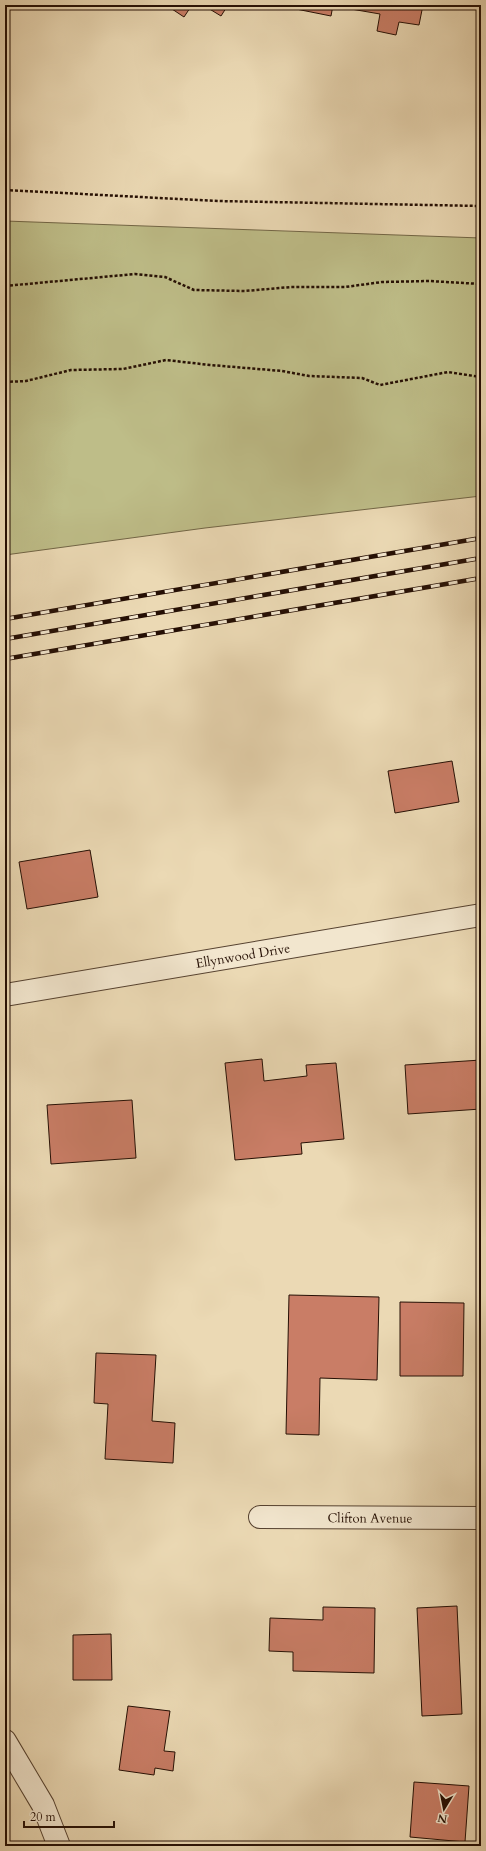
<svg xmlns="http://www.w3.org/2000/svg" width="486" height="1851" viewBox="0 0 486 1851" font-family="Cardo,serif">
<style>
.green{fill:#bebd88;stroke:#726646}
.building{fill:#c97d66;stroke:#250f04}
.lines{fill:none;stroke-linecap:round;stroke-linejoin:round}
.minor-casing{stroke:#564230;stroke-width:24}
.path{stroke:#250f04;stroke-width:2.5;stroke-dasharray:3 2;stroke-linecap:butt}
.minor{stroke:#f2e6ce;stroke-width:22}
.rail-casing{stroke:#250f04;stroke-width:4.5}
.rail{stroke:#f2e6ce;stroke-width:3;stroke-dasharray:9;stroke-linecap:butt}
.labels{text-anchor:middle;stroke-width:3;stroke-linejoin:round;paint-order:stroke}
.street-label{font-size:13px;fill:#250f04;stroke:#f2e6ce}
</style>
<rect width="100%" height="100%" fill="#ebd9b4"/>
<filter id="stains"><feTurbulence type="fractalNoise" baseFrequency=".005" numOctaves="4"/><feColorMatrix values="0 0 0 0 .2 0 0 0 0 .09 0 0 0 0 .02 0 0 0 .5 -.17"/></filter>
<radialGradient id="worn" r=".72"><stop offset=".6" stop-color="#630" stop-opacity="0"/><stop offset="1" stop-color="#630" stop-opacity=".3"/></radialGradient>
<!-- green -->
<path class="green" d="M5,221L481,238V496L205,528L5,555Z"/>
<!-- building -->
<path class="building" d="M166,5H192L184,17Z
M203,5H228L221,16Z
M276,5H333L331,16Z
M352,5H423L419,25L399,22L396,35L377,31L380,14L351,9Z
M452,761L459,802L395,813L388,771Z
M90,850L98,897L27,909L19,862Z
M262,1059L264,1081L307,1076L306,1065L336,1063L344,1139L301,1143L302,1154L235,1160L225,1063Z
M481,1060V1109L408,1114L405,1065Z
M132,1100L136,1158L51,1164L47,1105Z
M289,1295L379,1297L377,1380L320,1378L319,1435L286,1434Z
M400,1302L464,1303L463,1376H400Z
M96,1353L156,1355L152,1421L175,1423L173,1463L105,1459L108,1404L94,1403Z
M457,1606L462,1714L422,1716L417,1608Z
M323,1607L375,1608L374,1673L293,1671V1652L269,1651L270,1618L323,1620Z
M111,1634L112,1680H73V1635Z
M128,1706L170,1711L164,1751L175,1752L173,1771L155,1768L154,1775L119,1770Z
M414,1782L469,1786L465,1842L410,1837Z"/>
<g class="lines">
<defs>
<g id="minor">
<path id="s1" d="M5,995L481,915"/>
<path id="s2" d="M260,1517L481,1518"/>
<path d="M5,1741L43,1805L59,1846"/>
</g>
</defs>
<!-- minor casing -->
<use href="#minor" class="minor-casing"/>
<!-- path -->
<path class="path" d="M5,190L218,201L481,206
M5,286L135,274L165,277L194,290L245,291L291,287H345L382,282L429,281L481,284
M5,382L26,381L71,370L123,369L166,360L210,365L282,371L309,376L362,378L380,385L448,372L481,377"/>
<!-- minor -->
<use href="#minor" class="minor"/>
<defs>
<path id="rail" d="M5,619L481,538
M5,639L481,558
M5,659L481,578"/>
</defs>
<!-- rail casing -->
<use href="#rail" class="rail-casing"/>
<!-- rail -->
<use href="#rail" class="rail"/>
</g>
<g class="labels">
<!-- street labels -->
<g class="street-label">
<text dy="5" stroke="none"><textPath href="#s1" startOffset="241">Ellynwood Drive</textPath></text>
<text dy="5" stroke="none"><textPath href="#s2" startOffset="110">Clifton Avenue</textPath></text>
</g>
</g>
<!-- margin -->
<rect width="486" height="1851" fill="none" stroke="#ebd9b4" stroke-width="20"/>
<rect x="6" y="6" width="474" height="1839" fill="none" stroke="#250f04" stroke-width="2"/>
<rect x="10" y="10" width="466" height="1831" fill="none" stroke="#250f04"/>
<!-- north arrow -->
<g transform="translate(444 1809) rotate(190)" stroke="#f2e6ce" stroke-width="3" paint-order="stroke">
<path d="M0-3L7 15L0 10L-7 15Z" fill="#250f04"/>
<text y="-6" font-size="11" font-weight="bold" text-anchor="middle" fill="#250f04">N</text>
</g>
<!-- scale -->
<path d="M24 1821v6h90v-6" fill="none" stroke="#250f04" stroke-width="2"/>
<text x="30" y="1821" font-size="12" fill="#250f04" stroke="#f2e6ce" stroke-width="3" paint-order="stroke">20 m</text>
<rect width="100%" height="100%" filter="url(#stains)"/>
<rect width="100%" height="100%" fill="url(#worn)"/>
</svg>
